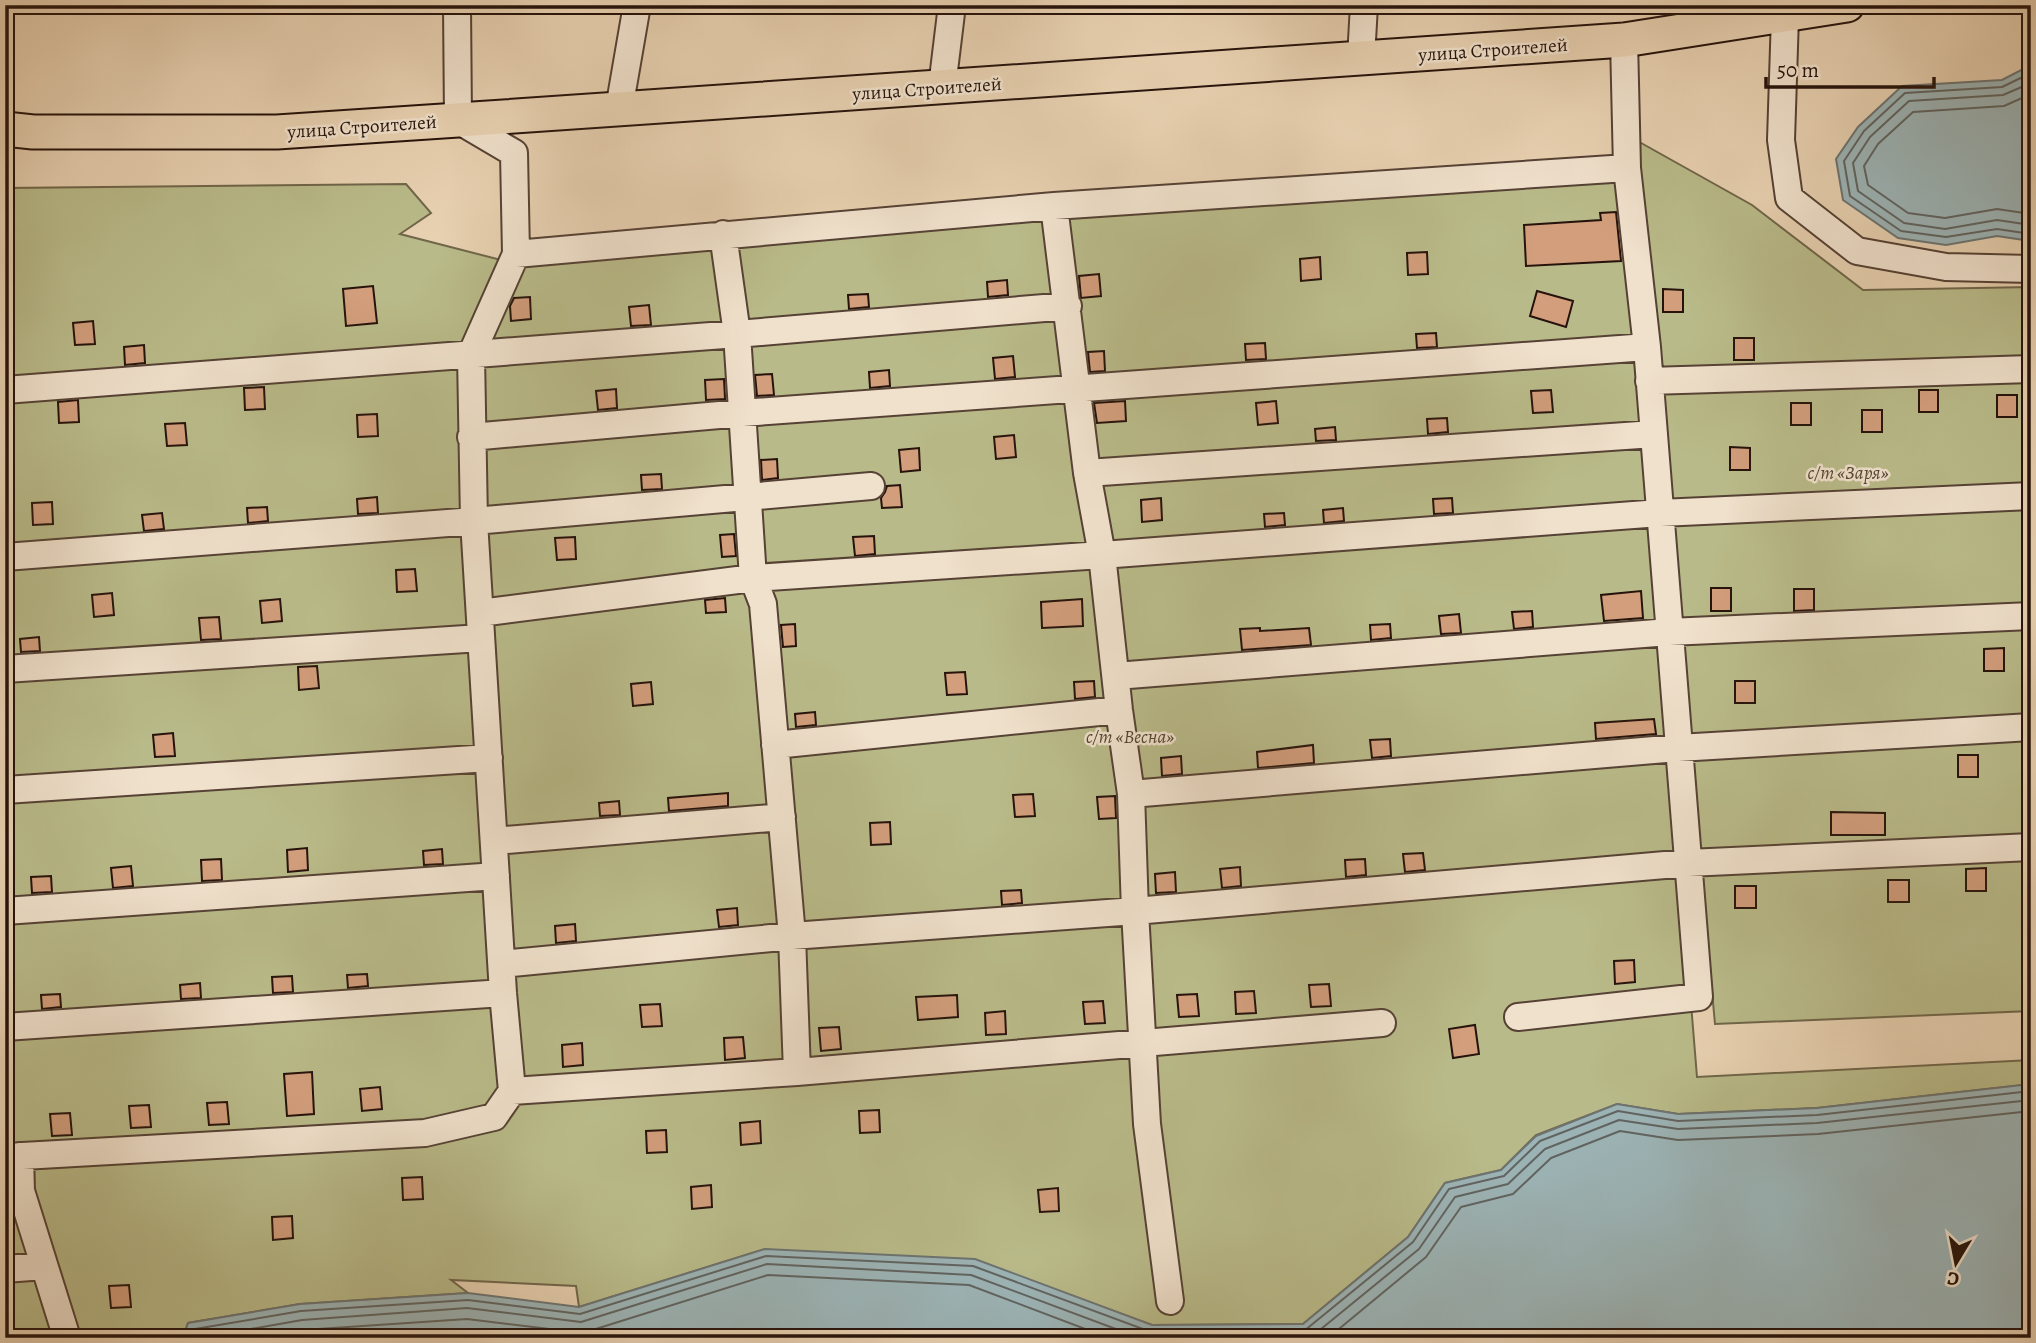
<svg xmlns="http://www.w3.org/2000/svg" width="2036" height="1343" viewBox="0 0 2036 1343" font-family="Alegreya,serif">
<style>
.green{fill:#b9ba89;stroke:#70664a;stroke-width:2}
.water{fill:#9cb4b6;stroke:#6d7472;stroke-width:2}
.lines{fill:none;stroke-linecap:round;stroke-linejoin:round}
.shore{stroke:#616461;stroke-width:2}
.building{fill:#d29e7c;stroke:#26130c;stroke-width:2}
.minor-casing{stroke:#564235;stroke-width:30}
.major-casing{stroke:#26130c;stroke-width:37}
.minor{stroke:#f0e1cc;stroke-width:26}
.major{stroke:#e8d1b1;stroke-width:33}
.labels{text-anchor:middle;stroke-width:5;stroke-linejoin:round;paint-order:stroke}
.street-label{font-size:19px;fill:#26130c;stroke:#f0e1cc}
.park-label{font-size:19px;font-style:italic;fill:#524532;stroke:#f0e1cc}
</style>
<rect width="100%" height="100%" fill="#e8d1b1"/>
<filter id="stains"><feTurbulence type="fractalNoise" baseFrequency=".00286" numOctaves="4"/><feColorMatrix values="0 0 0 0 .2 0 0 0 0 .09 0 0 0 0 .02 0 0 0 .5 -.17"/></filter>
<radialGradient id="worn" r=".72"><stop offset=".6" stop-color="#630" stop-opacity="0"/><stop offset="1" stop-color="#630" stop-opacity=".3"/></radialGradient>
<!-- green -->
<path class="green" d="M1634,139L1752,205L1863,290L2031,287V1011L1715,1024Z
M1623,171L1697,1077L2031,1060V1084L1817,1108L1678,1114L1617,1104L1536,1135L1501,1170L1445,1183L1408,1237L1303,1324L1152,1325L1088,1302L765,1249L579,1307L576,1286L451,1280L468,1293L300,1304L188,1323L183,1338H5V188L406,184L431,213L400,234L501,260Z"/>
<!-- water -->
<path class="water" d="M2031,65V241L1997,236L1946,245L1898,238L1843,200L1836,159L1858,127L1902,86L2002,80Z
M2031,1084V1338H183L188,1323L300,1304L468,1293L579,1307L765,1249L975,1259L1152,1325L1303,1324L1408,1237L1445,1183L1501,1170L1536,1136L1617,1104L1678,1114L1817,1108Z"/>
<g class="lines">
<!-- shore -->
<path class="shore" d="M2031,73L2002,87L1905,93L1864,131L1844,161L1850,196L1901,231L1946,237L1997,229L2031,234
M2031,83L2003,95L1909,101L1870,137L1853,163L1858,191L1904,223L1945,229L1997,220L2031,225
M2031,94L2004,106L1913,112L1878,144L1864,166L1868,185L1908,213L1945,218L1997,209L2031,214
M190,1338L195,1329L301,1311L468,1300L580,1314L766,1256L973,1266L1151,1332L1304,1331L1413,1242L1449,1189L1504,1176L1540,1141L1618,1111L1678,1121L1817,1115L2031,1091
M200,1338L302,1320L467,1308L581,1322L767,1264L971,1275L1140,1338
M257,1338L303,1330L467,1319L583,1333L768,1275L969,1285L1109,1338
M1310,1338L1419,1249L1455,1197L1508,1184L1545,1149L1619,1120L1678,1129L1817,1123L2031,1100
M1328,1338L1426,1257L1461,1207L1513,1194L1551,1158L1620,1131L1678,1140L1818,1134L2031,1111"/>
</g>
<!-- building -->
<path class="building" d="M1616,212L1621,261L1526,266L1524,225L1601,220L1600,213Z
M1427,252L1428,274L1408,275L1407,253Z
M1320,257L1321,279L1301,281L1300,259Z
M1099,274L1101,296L1081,298L1079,276Z
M1007,280L1008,295L988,297L987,282Z
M373,286L377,323L346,326L343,289Z
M1663,289L1683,290V312H1663Z
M1537,291L1573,301L1566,327L1530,316Z
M868,294L869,307L849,309L848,295Z
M530,297L531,319L511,321L510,306L514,298Z
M649,305L651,325L631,326L629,307Z
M93,321L95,344L75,345L73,323Z
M1436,333L1437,347L1417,348L1416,334Z
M1734,338H1754V360H1734Z
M1265,343L1266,359L1246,360L1245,344Z
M144,345L145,363L125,365L124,347Z
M1104,351L1105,371L1090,372L1088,352Z
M1013,356L1015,377L995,379L993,358Z
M889,370L890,386L870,388L869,372Z
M772,374L774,395L757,396L755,375Z
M724,379L725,399L706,400L705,380Z
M264,387L265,409L245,410L244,388Z
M616,389L617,408L598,410L596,391Z
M1551,390L1553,412L1533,413L1531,391Z
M1919,390H1938V412H1919Z
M1997,395H2017V417H1997Z
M78,400L79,422L59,423L58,402Z
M1125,401L1126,421L1097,423L1094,403Z
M1276,401L1278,423L1258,425L1256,403Z
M1791,403H1811V425H1791Z
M1862,410H1882V432H1862Z
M377,414L378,436L358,437L357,415Z
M1447,418L1448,432L1428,434L1427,419Z
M185,423L187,445L167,446L165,424Z
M1335,427L1336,440L1316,441L1315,429Z
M1014,435L1016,457L996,459L994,437Z
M1730,447L1750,448V470H1730Z
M919,448L920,470L901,472L899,450Z
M777,459L778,478L762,480L761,460Z
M661,474L662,489L642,490L641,475Z
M900,485L902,507L882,508L881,498L885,492L887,486Z
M377,497L378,513L358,514L357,499Z
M1161,498L1162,520L1142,522L1141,500Z
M1452,498L1453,513L1434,514L1433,499Z
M52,502L53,524L33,525L32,503Z
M267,507L268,521L248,523L247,508Z
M1343,508L1344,521L1324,523L1323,510Z
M162,513L164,529L144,531L142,515Z
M1284,513L1285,525L1265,527L1264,514Z
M734,534L736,556L722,557L720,535Z
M874,536L875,554L855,556L853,537Z
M575,537L576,559L557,560L555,538Z
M415,569L417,591L397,592L396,570Z
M1711,588H1731V611H1711Z
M1794,589H1814V610L1794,611Z
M1641,591L1643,618L1604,621L1601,595Z
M112,593L114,615L94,617L92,595Z
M725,598L726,612L706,613L705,600Z
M280,599L282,621L262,623L260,601Z
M1082,599L1083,626L1042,628L1041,602Z
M1532,611L1533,627L1514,629L1512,612Z
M1459,614L1461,633L1441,634L1439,616Z
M219,617L221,639L201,640L199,618Z
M795,624L796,646L783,647L781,625Z
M1390,624L1391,638L1371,640L1370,625Z
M1260,628V631L1309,628L1311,645L1242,650L1240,629Z
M39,637L40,651L21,652L20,639Z
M2004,648V671H1984V649Z
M317,666L319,688L299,690L298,667Z
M965,672L967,694L947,695L945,673Z
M1094,681L1095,697L1075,699L1074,682Z
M1735,681H1755V703H1735Z
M651,682L653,704L633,706L631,684Z
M815,712L816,725L796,727L795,714Z
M1654,719L1656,734L1596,739L1595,723Z
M173,733L175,756L155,757L153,735Z
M1390,739L1391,756L1372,758L1370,740Z
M1313,745L1314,763L1258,768L1257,752Z
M1958,755H1978V777H1958Z
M1181,756L1182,774L1162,776L1161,758Z
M728,793V806L669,811L668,798Z
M1033,794L1035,816L1015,817L1013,795Z
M1115,796L1116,818L1099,819L1097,797Z
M619,801L620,815L600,816L599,803Z
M1831,812L1885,813V835H1831Z
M890,822L891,844L871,845L870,823Z
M307,848L308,870L288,872L287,850Z
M442,849L443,864L424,865L423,851Z
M1423,853L1425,870L1405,872L1403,854Z
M221,859L222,880L202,881L201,860Z
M1365,859L1366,875L1346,877L1345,860Z
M131,866L133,886L113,888L111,868Z
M1240,867L1241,886L1222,888L1220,869Z
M1986,868V891H1966V869Z
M1175,872L1176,892L1156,893L1155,874Z
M51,876L52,892L32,893L31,877Z
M1888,880H1909V902H1888Z
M1735,886H1756V908H1735Z
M1021,890L1022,903L1002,905L1001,891Z
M737,908L738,925L719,927L717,910Z
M575,924L576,941L556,943L555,926Z
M1634,960L1635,982L1615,984L1614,961Z
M367,974L368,986L348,988L347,975Z
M292,976L293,992L273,993L272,977Z
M200,983L201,998L181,999L180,985Z
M1329,984L1331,1006L1311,1007L1309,985Z
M1254,991L1256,1013L1236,1014L1235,992Z
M60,994L61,1007L42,1009L41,995Z
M1197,994L1199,1016L1179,1017L1177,995Z
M957,995L958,1017L918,1020L916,997Z
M1103,1001L1105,1023L1085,1024L1083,1002Z
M660,1004L662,1026L642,1027L640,1005Z
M1005,1011L1006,1034L986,1035L985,1013Z
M1475,1025L1479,1054L1453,1058L1449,1029Z
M839,1027L841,1049L821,1051L819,1028Z
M743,1037L745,1058L725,1060L724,1038Z
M582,1043L583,1065L563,1067L562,1045Z
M312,1072L314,1114L287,1116L284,1074Z
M380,1087L382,1109L362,1111L360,1089Z
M227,1102L229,1124L209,1125L207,1103Z
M149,1105L151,1127L131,1128L129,1106Z
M879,1110L880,1132L860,1133L859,1111Z
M70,1113L72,1135L52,1136L50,1114Z
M760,1121L761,1143L741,1145L740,1123Z
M666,1130L667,1152L647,1153L646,1131Z
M422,1177L423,1199L403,1200L402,1178Z
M711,1185L712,1207L692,1209L691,1187Z
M1058,1188L1059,1211L1040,1212L1038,1190Z
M292,1216L293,1238L273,1240L272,1217Z
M129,1285L131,1307L111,1308L109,1286Z"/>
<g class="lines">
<defs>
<path id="minor" d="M1785,16L1781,140L1789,198L1857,251L1946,267L2031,269
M1361,58L1364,5
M942,87L952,5
M619,109L637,5
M1054,206L1087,473L1102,555L1119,710L1131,794L1135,911L1147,1124L1170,1301
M723,234L737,334L753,578L763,604L792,936L797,1072
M516,254L1054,206L1627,168
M1649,381L2031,369
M5,390L737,334L1068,306
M471,437L742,413L1647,347
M1087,473L1654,434
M5,557L474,521L871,486
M480,613L753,578L1102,555L1660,513L2031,496
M5,669L481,638
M1116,676L1669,632L2031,616
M775,745L1119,710
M5,790L489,758
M1131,794L1678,748L2031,727
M494,841L782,817
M5,911L496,876
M502,964L792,936L1135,911L1688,863L2031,847
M1518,1017L1699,997L1647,347L1627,168L1624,40
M5,1027L503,993
M512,1091L797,1072L1382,1023
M20,1156L21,1191L67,1338
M5,1157L425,1133L494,1117L512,1091L503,993L474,521L471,355L516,254L514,153L458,120L457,5
M5,1269L44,1266"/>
<path id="major" d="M5,129L33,132H277L458,120L1624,40L1847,5"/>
</defs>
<!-- minor casing -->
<use href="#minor" class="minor-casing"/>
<!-- major casing -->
<use href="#major" class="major-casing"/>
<!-- minor -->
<use href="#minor" class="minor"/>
<!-- major -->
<use href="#major" class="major"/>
</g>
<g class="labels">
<!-- street labels -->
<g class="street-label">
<text transform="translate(1493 49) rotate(-4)" y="7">улица Строителей</text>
<text transform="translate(927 88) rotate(-4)" y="7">улица Строителей</text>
<text transform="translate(362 126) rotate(-4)" y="7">улица Строителей</text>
</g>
<!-- park labels -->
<g class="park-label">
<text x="1848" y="479">с/т «Заря»</text>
<text x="1130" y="743">с/т «Весна»</text>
</g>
</g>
<!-- margin -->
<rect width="2036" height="1343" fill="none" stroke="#e8d1b1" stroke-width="28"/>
<rect x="7" y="7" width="2022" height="1329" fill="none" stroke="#26130c" stroke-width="3.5"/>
<rect x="14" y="14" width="2008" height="1315" fill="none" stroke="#26130c" stroke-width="2"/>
<!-- north arrow -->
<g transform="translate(1956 1263) rotate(190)" stroke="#f0e1cc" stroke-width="5" paint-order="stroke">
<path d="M0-5L12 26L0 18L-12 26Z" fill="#26130c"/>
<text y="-10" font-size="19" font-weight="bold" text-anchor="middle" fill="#26130c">С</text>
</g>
<!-- scale -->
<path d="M1766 77v10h168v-10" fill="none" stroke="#26130c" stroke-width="3.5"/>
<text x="1777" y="77" font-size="21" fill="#26130c" stroke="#f0e1cc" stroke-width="5" paint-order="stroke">50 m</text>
<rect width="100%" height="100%" filter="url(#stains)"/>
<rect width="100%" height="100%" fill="url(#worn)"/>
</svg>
